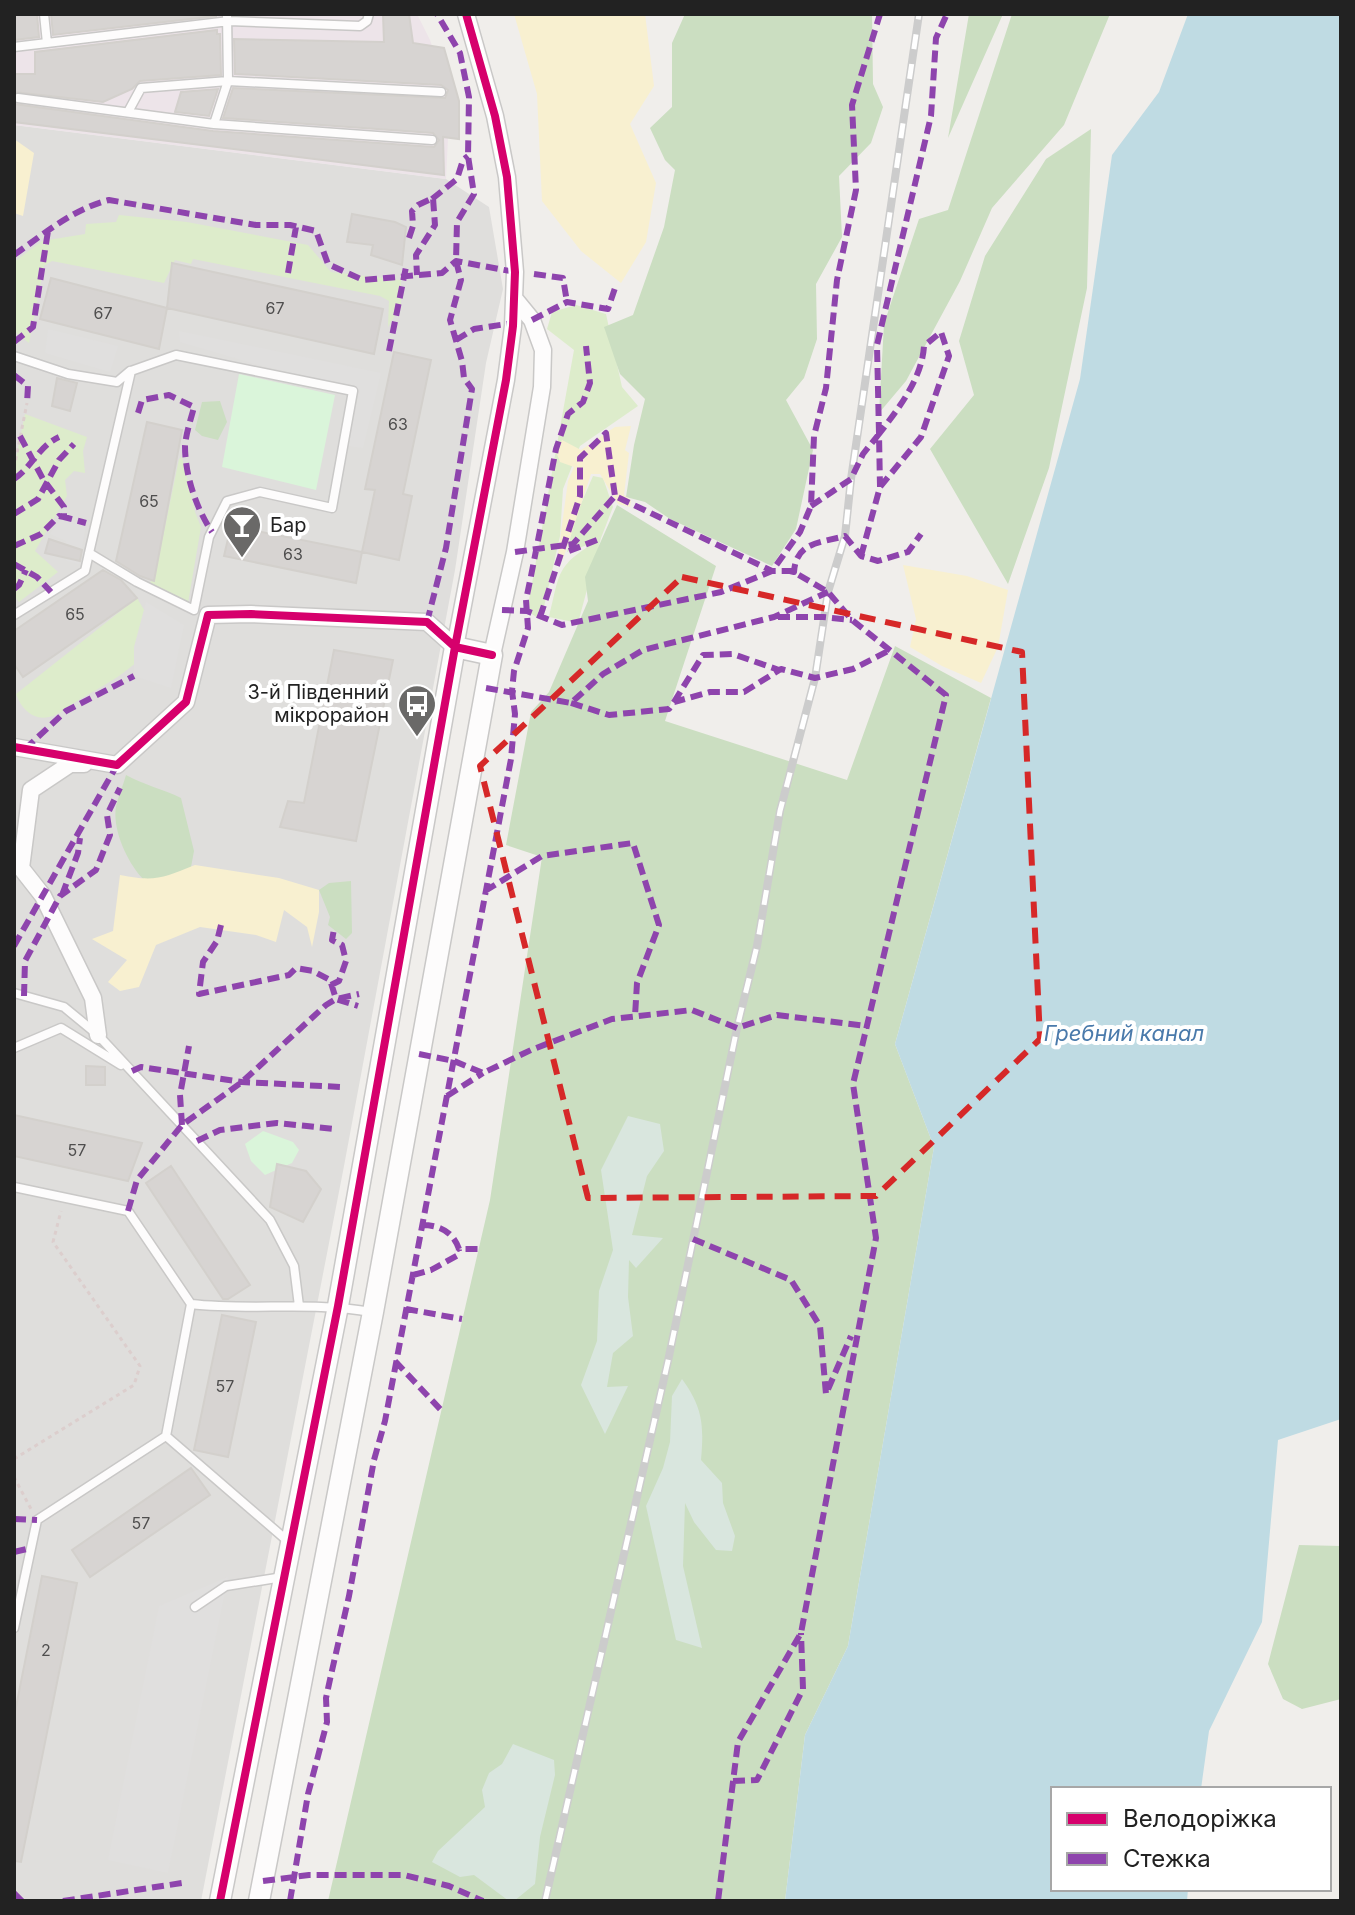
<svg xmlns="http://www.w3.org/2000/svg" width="1355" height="1915" viewBox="0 0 1355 1915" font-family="Inter,sans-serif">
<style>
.residential{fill:#dfdedc}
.industrial{fill:#ede4e9}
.grass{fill:#ddeccb}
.forest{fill:#cbdec1}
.wetland{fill:#d9e6de}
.sand{fill:#f8f0d0}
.park{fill:#daf5da}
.parking{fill:#e0dfde}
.water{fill:#bfdbe3}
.building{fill:#d7d4d2;stroke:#d3d0cc;stroke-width:2}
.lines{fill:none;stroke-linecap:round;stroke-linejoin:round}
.service-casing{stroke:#c9c8c7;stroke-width:11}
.minor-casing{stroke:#c9c8c7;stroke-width:19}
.tertiary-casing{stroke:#c9c8c7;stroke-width:23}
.path{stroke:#dccecd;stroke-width:3;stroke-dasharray:4 4;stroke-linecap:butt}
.service{stroke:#fdfcfc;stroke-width:8}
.minor{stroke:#fdfcfc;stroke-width:16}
.tertiary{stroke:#fdfcfc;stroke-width:20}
.rail-casing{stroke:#ccc;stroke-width:8}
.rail{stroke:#fff;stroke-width:5;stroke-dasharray:15;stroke-linecap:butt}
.quiet{stroke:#8e44ad;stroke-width:6;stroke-dasharray:12 6;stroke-linecap:butt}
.cycleway-casing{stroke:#fff;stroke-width:13}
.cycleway{stroke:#d6006c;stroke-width:8}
.marked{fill:none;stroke:#d62828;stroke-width:6;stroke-dasharray:16 10;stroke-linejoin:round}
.labels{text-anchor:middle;stroke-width:8;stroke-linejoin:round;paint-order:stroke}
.number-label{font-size:16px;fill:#4f4e4e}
.poi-label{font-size:20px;fill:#222;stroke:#fff;text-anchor:start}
.water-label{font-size:22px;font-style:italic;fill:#4a7aab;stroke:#fff}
</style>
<rect width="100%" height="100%" fill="#f0eeeb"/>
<!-- residential -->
<path class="residential" d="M14,125L446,179L489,207L503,289L486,363L455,570L344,1166L201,1901H14Z"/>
<!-- industrial -->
<path class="industrial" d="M14,14H417L430,40L450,99L446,179L14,125Z"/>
<!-- grass -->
<path class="grass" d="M119,215L187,222L308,245L331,272L401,280V305L388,327L389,301L380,296L193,259L191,264L175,260L164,283L52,261L44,266L29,343L14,331V262L42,241L85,234L86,224L116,222Z
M576,305L606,314L622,387L638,406L580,446L563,489L560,536L541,620L527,611L574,350L547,329L552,312Z
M25,414L87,437L83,451L85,473L74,471L65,480L67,496L35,551L58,572L19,602L14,596V468Z
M182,457L195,512L201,527L188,603L176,607L139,587L154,580L179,459Z
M593,476L603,478L613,507L601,538L578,623L549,617C560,574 555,566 596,542L567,552L575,518Z
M137,598L158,633C144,666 106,684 77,701C69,706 58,716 49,717C33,721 21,708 16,694Z"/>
<!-- forest -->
<path class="forest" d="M685,14H872L873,84L883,107L871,143L839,176L842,237L816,284L817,339L804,378L786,400L813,450L796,529L772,566L670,519L645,502L626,497L634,445L645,399L620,374L604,327L633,315L664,227L675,170L665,160L650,128L672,107V43Z
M969,14H1003L948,138Z
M1012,14H1110L1064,125L992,208L960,281L906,381L879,413L884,324L919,219L948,210Z
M1091,129L1087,288L1049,468L1008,584L930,449L974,395L959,341L985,256L1046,159Z
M220,401L227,422L218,440L202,436L195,430L202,402Z
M617,505L716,566L665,721L847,780L895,646L991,698L895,1044L934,1147L848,1646L805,1735L785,1901H328L490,1200L542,857L506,845L531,712L549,692L588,601L585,577Z
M126,775C144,785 163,789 181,798L194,851L189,878L144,880C128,864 112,830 116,807C118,797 123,786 126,775Z
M351,881L352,933L346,939L328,925L330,917L319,890L329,883Z
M1299,1545L1341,1546V1699L1302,1709L1283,1699L1268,1664Z"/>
<!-- wetland -->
<path class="wetland" d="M628,1116L660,1124L664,1151L647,1176L632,1235L663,1238L636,1268L629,1260L628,1297L633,1336L613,1353L607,1387L628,1386L605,1434L581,1385L597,1341L599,1291L613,1250L601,1170Z
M682,1379C703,1408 704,1425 701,1460L722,1483L723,1503L735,1536L732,1551L716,1550L694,1522L685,1503L683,1566L702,1648L676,1640L646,1506L663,1468L670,1442L672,1396Z
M513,1744L554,1760L555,1775L540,1837L535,1884L514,1901H509L474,1875L460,1877L432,1862L438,1851L485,1807L482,1790L489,1773L502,1764Z"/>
<!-- sand -->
<path class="sand" d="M514,14H645L654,86L630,124L656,183L646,242L621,283L581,251L542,201L537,94Z
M14,139L34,153L23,216L14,213Z
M631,426L625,450L629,453L624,495L631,500L630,507L618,504L600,474H591L563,559L558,554L568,481L574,467L560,462L557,454L562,440L581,450L615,427Z
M903,565L967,576L1008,590L998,647L981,683L942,666L910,647L916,619Z
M195,865L279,878L319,890V912L312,947L307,927L284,910L276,942L256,935L200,927L156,945L139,987L120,991L108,982L127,960L92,939L113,931L120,875C155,882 163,878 195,865Z"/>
<!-- park -->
<path class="park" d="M239,374L335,395L316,490L222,467Z
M263,1131L293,1142L299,1150L292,1163L265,1175L251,1161L245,1144Z"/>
<!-- parking -->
<path class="parking" d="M48,329L118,346L110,372L45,353Z
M179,331L381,373L363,448L348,446L360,389L259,365L180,342Z
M61,518L86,525L79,564L67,561L63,553L66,541L50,534Z
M146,602L184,625L171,688L134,676V647Z
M228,1577L168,1873L108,1860L159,1606Z"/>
<!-- water -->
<path class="water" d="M1188,14H1341V1419L1278,1440L1262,1622L1209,1731L1201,1789H1053V1889H1188L1187,1901H785L805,1735L848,1646L934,1147L895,1044L1080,379L1112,155L1159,92Z"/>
<!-- building -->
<path class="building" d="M14,14H37L39,37L14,40Z
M51,14H216V16L53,35Z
M383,14H409L413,43L444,48L459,101V139L443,137L444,175L14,122V104L213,131L434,147L439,140L433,133L223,118L233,88L445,98L448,90L441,85L235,74L234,39L384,42Z
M217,30V34H220L221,75L140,81L132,89L103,102L14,92V74H35V52Z
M218,89L209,116L175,112L181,92Z
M352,214L395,222L406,227L402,265L371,255L373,245L347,242Z
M172,263L383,309L374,354L167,308Z
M51,278L167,308L159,349L40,319Z
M394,352L431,360L403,494L412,496L399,560L362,552L375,490L365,489Z
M57,378L77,383L70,411L52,406Z
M147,422L182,430L154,581L140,576L116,561Z
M231,526L362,552L356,583L224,556Z
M49,539L82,550L80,561L45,553Z
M103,570L121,580L137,598L23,677L14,664V631Z
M334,650L393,660L356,841L280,827L288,801L304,803Z
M86,1066L105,1067V1085H86Z
M14,1115L142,1143L128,1181L14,1156Z
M277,1164L306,1171L321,1189L303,1222L270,1207Z
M171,1166L250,1285L228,1299H223L146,1183Z
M222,1315L256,1322L228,1457L194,1450Z
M191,1468L210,1495L90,1577L72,1550Z
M42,1576L77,1583L21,1862L14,1861V1717Z"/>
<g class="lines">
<defs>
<path id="service" d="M44,14L47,43L229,21L360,26L367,21L369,14
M14,47L47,43
M18,98L214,124L432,140
M128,112L141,88L228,81L441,92
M214,124L228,81L227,14
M14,356L68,374L117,382L130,371
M14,615L85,571L89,553L131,371L176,355L353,391L332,508L260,492L227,501L209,537L194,610L137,582L89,553
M14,993L64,1007L98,1035L270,1220L294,1266L299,1306
M14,1048L61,1028L121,1065
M14,1187L128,1211L191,1304
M166,1436L290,1543
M195,1607L226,1586L283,1577
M14,1628L37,1520L166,1436L191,1304C251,1311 311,1301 371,1312"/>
<path id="minor" d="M455,647L506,380L513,326L515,272L507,177L495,116L466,14
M492,655L515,552L542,387L543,350L532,320L514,298
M14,747L117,765L186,702L208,615L251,614L427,622L455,647
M84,764H70L31,790L21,868L43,896L93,998L98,1035"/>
<path id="tertiary" d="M220,1901L338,1306L455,647L492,655L373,1312L259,1901"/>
</defs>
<!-- service casing -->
<use href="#service" class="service-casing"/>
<!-- minor casing -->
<use href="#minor" class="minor-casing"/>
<!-- tertiary casing -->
<use href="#tertiary" class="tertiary-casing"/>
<!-- path -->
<path class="path" d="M14,468L27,403
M14,1459L134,1385L140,1366L53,1242L61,1211
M14,1477L31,1509"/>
<!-- service -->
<use href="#service" class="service"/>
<!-- minor -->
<use href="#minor" class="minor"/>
<!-- tertiary -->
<use href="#tertiary" class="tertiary"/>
<defs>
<path id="rail" d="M545,1901L668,1361L737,1028L757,946L780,811L815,678L828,592L845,536L851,479L919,14"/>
</defs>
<!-- rail casing -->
<use href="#rail" class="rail-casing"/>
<!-- rail -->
<use href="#rail" class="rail"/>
<!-- quiet -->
<path class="quiet" d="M432,199L457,179L463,160L468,156
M409,238L413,226L412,211L418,205L433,198L435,225L416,255L417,275
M14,255C44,234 73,209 109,200L256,225H290L316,231L328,264L363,280L442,273L456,261L515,272
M288,273L296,227
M534,274L563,278L567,302
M532,320L567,302L608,309L616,285
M456,340L474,329L513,323
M14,342L33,327L48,231
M389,351L406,267
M14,375L28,386L27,403
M138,413L142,400L169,395L194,407C191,419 186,433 185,446C185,475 196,508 212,532
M879,434L877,345L931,116L936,38L947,14
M20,436L43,479L64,507V517L86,523
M14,479C32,467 39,446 59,437
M811,506L851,479L863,454L879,434L880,487
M14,514L38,499L59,460L74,444
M14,546L41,534L59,516L64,517
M569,551L602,538
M515,552L573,544L615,496L772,571H792L828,592L852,620L946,695L853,1084L876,1238L862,1311L801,1633L738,1742L718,1901
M861,556L880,487L921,437L949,356L941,332L924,346C922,379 898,409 879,434
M14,564L37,577L51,592
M790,571L794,572C796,542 820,543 845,536L861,556L878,561L908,552L921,534
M14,589L19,585L26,570
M502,610L527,611L562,625L721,592L772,571L800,532L811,506L814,436L826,388L837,280L856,190L852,105L880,14
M540,617L580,496V458L606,433L615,496
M778,617H823L852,620
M427,622L446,548L472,389L464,378L462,361L450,320L461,280L456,261L457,222L474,194L468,156L469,97L460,53L437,14
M486,688L571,703L603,674L643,650L774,617L828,592
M674,702L703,655L733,654L779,670
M571,703L609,715L669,709L674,702L710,692H744L781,669L815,678L853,669L890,650
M25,749L66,711L134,676
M485,891L542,856L633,843L659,925L637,983L635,1016
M62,895L78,853L80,838
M221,925L217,941L203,962L199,994L289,975L296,968L313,971L330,980L336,999L358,1006
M14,946L117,765
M331,985L339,981L346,961L342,945L332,940L334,929
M24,996L25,961L60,896L96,870L110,835L107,815L120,788
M419,1054L454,1061L483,1073L531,1050L612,1019L692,1010L737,1028L777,1015L867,1026
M132,1071L141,1067L242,1082L342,1087
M447,1096L483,1073
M182,1125L180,1095L189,1046
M197,1141L220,1130L277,1123L335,1129
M128,1211L137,1180L182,1125L242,1082L326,1005L336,999L359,994
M422,1225C440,1225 453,1232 459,1249H478
M693,1239L791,1280L820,1326L826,1394L851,1336
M413,1275L431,1270L458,1255L459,1249
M406,1309L462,1319
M395,1361L441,1410
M14,1519L37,1520
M14,1552L31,1548
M733,1781L757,1780L803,1689L801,1633
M263,1881L309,1875H404L449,1886L483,1901
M14,1893L22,1901
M63,1901L182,1883
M290,1901L308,1794L327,1722L326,1698L331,1675L349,1596L374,1460L385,1421L511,759L515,714L512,691L514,671L528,628L526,600L531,576L556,449L568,414L583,402L590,383L586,346"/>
<defs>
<path id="cycleway" d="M14,747L117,765L186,702L208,615L251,614L427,622L455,647L492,655
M220,1901L338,1306L455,647L506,380L513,326L515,272L507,177L495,116L466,14"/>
</defs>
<!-- cycleway casing -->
<use href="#cycleway" class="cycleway-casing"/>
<!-- cycleway -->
<use href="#cycleway" class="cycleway"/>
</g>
<!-- marked area -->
<path class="marked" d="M682,577L1022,652L1040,1039L876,1196L588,1198L480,766Z"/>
<!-- icons -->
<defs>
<symbol id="bar-pin" viewBox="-11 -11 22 30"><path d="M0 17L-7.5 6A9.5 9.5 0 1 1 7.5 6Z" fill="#6a6968" stroke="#fff"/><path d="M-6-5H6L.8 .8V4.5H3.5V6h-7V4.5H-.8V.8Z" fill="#fff"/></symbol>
<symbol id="bus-pin" viewBox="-11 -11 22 30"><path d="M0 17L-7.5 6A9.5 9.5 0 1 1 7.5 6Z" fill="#6a6968" stroke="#fff"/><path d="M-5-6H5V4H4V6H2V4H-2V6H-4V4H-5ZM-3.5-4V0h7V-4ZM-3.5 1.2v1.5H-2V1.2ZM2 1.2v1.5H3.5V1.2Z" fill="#fff"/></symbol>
</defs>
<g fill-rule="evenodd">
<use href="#bar-pin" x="220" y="503" width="44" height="60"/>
<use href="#bus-pin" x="395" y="682" width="44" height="60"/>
</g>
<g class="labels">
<!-- number labels -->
<g class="number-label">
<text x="275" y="314">67</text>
<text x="103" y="319">67</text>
<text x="398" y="430">63</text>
<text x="149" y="507">65</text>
<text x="293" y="560">63</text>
<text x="75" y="620">65</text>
<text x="77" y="1156">57</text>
<text x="225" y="1392">57</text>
<text x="141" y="1529">57</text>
<text x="46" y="1656">2</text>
</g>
<!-- poi labels -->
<g class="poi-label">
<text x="270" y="532">Бар</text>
<text x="389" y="699" text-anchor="end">3-й Південний<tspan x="389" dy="23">мікрорайон</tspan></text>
</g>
<!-- water labels -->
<g class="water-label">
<text x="1124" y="1041">Гребний канал</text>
</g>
</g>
<!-- border -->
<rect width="1355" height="1915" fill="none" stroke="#222222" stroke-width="32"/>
<!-- legend -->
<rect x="1051" y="1787" width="280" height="104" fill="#ffffff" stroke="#a7a7a7" stroke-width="2"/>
<rect x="1067" y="1813" width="40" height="12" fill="#d6006c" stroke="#a7a7a7" stroke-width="2"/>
<text x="1123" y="1827" font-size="24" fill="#222222">Велодоріжка</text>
<rect x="1067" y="1853" width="40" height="12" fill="#8e44ad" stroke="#a7a7a7" stroke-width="2"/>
<text x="1123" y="1867" font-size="24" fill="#222222">Стежка</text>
</svg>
